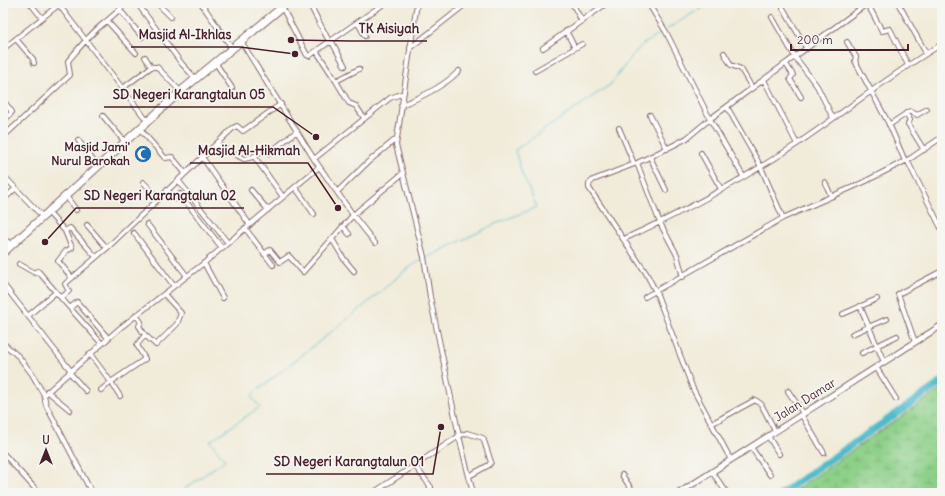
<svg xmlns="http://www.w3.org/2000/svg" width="945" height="496" viewBox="0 0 945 496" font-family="Delius,sans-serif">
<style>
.wetland{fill:url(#wetland-marsh);stroke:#6c785a}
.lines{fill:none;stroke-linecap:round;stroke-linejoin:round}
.stream{stroke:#4fbbcb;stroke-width:1}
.river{stroke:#4fbbcb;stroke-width:7}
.minor-casing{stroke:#846668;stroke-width:6}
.tertiary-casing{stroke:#846668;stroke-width:7}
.trunk-casing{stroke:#846668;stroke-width:9}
.minor{stroke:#fff;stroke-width:4}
.tertiary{stroke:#fff;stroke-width:5}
.trunk{stroke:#fff;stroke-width:7}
.labels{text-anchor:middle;stroke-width:3.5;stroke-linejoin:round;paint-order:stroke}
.poi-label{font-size:12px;font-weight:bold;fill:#4a1f2b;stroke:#f6f6f2;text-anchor:end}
.street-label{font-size:12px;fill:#4a1f2b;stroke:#f6f6f2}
.leader{fill:none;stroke:#4a1f2b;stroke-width:1.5}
.callout-dot{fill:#4a1f2b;stroke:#f6f6f2;stroke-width:1.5}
.callout-label{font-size:13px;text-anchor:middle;font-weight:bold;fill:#4a1f2b;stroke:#f6f6f2;stroke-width:3.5;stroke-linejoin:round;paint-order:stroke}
</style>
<defs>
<pattern id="wetland-marsh" width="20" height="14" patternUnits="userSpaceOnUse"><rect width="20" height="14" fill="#8dd089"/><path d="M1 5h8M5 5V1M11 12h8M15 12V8" fill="none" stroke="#7bb276"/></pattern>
</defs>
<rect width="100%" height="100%" fill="#f6f6f2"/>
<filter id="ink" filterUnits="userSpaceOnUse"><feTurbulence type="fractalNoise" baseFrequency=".025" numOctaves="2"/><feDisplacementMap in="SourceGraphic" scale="8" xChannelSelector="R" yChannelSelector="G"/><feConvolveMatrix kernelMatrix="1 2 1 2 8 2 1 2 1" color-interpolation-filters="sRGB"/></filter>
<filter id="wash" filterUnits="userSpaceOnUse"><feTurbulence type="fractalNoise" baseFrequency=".012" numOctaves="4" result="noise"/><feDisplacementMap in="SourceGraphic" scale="16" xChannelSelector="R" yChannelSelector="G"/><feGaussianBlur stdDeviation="0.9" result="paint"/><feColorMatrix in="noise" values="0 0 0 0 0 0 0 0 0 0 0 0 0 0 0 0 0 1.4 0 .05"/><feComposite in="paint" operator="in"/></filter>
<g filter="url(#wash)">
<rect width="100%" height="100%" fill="#f1ebd9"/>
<!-- wetland -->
<path class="wetland" d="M942,388V493H791Z"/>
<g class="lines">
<!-- stream -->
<path class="stream" d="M667,29L710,3
M426,258L495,224L537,207L522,174L515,150L611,84L632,56L642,45L664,31
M179,493L225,460L210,441L260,407L252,398L253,394L365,305L407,269L423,259"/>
<!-- river -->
<path class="river" d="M782,493L942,382"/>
</g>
</g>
<g filter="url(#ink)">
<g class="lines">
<defs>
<path id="minor" d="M30,3L42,18
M137,3L182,64L196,79
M157,3L171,17
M201,3L232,48
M309,3L330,43
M417,3L396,145L424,257L430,297L459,436L467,433L483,438L491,462L489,465L469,476
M572,3L582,21
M648,3L666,32L710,119L687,138L674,145L637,163L593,180L589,184V188L646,273L656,292L693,389L731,460
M867,3L882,31L890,29L908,65
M898,3L926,53
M59,5L148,122
M282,7L307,55L309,56L385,3
M783,8L807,49
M120,10L142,37
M772,17L795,57L817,86L833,118
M107,21L136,53
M358,23L365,36
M566,31L575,48
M16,39L33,59L34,63
M241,41L314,159L353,215L402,174
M332,42L345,66
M847,42L856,57L855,61L890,126L905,161
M410,48L467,3
M543,48L607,3
M3,49L61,3
M317,52L336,81
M724,53L731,65L741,69L752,88
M145,57L151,67H157L181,92
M215,62L232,88
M786,64L793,75L790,79L801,97
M359,69L336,81L349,103L356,106L364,118
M535,71L582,44
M764,80L797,144
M123,88L151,67
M3,100L12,112L3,122
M401,105C422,97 443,87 459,71
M727,107L760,165L783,218
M906,113L910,120L908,124L924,150
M650,115L667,149
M103,116L125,142
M889,125L910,111L917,115L927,109
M619,128L634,164
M140,129L165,158L172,157L185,173
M3,137L70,75L68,61C79,48 90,34 103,24C111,17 119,11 126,3
M78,140L98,167
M216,144L244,159L253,157L263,150L269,153L297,131
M701,153L721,189
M254,156L283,197
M202,157L250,225
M650,157L666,190
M314,159L390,98L404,93
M907,160L942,230
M637,163L660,223L677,255L683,277
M3,175L43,217
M743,176L710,119L868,3
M178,180L228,243
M143,182L159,198
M825,182L831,196
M295,187L314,214
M167,190L175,199L180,194L222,248
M251,190L268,210
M337,192L368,162L396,139
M66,196L76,210
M3,200L16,188
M48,212L65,231L70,228L96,257
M147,224L187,276
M87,225L107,248
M343,226L349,234
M245,228L273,265
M65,231L72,248L66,251L58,261L72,278
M134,233L174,286
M3,238L12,245
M332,239L344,259L354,271
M624,239C684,212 742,180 797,144C846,111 891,74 942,44
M264,254L270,250L280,262L289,256L303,272L353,215L375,243
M204,263L223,298
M19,264L35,273L38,271L61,298
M3,284L71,371
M645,297L783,218L864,182L911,158L942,137
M860,306L884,362
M70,308L77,302L108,338
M843,314L877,299
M29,315L56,292
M852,334L887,319
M145,335L156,345L177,324L181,313L164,294
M915,342L898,294L942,271
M3,343L19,357L32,374L44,395L46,405L92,493
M102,344L61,298L69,291L65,284L107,248L233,128L237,126L243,131L281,104
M862,353L897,336
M90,354L111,382L145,359L137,345L145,335L139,326L141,322L136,315
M876,367L896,399
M69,372L86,391
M101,390L111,382L120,396
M47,391L70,410
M788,391L803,413
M44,395L120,328L204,263L319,167
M801,414L824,453
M711,424L755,400L761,404L775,431
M768,436L779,454
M751,447L770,475
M3,453L39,493
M415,466L431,487L427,492
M712,472L727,493
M622,475L634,493
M373,493L459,436L473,493
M491,493H493"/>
<path id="tertiary" d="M679,493L942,325"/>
<path id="trunk" d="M3,253L181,91L287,3"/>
</defs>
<!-- minor casing -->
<use href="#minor" class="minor-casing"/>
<!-- tertiary casing -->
<use href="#tertiary" class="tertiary-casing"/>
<!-- trunk casing -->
<use href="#trunk" class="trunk-casing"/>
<!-- minor -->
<use href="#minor" class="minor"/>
<!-- tertiary -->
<use href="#tertiary" class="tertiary"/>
<!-- trunk -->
<use href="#trunk" class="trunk"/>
</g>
</g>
<!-- icons -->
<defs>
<symbol id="mosque-disc" viewBox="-11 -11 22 22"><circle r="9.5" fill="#1f6fb2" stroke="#f6f6f2"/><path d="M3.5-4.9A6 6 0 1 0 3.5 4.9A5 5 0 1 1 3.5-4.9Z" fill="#fff"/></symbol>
</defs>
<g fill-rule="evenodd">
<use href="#mosque-disc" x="133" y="144" width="20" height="20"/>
</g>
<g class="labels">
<!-- poi labels -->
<g class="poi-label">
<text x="130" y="151">Masjid Jami'<tspan x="130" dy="14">Nurul Barokah</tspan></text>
</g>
<!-- street labels -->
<g class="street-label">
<text transform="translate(805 400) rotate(-32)" y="4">Jalan Damar</text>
</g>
</g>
<!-- callouts -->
<path class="leader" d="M291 40L351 41H427M295 54L240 47H131M316 137L273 107H104M338 208L308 163H190M45 242L76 208H244M441 427L433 474H266"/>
<g class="callout-dot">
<circle cx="291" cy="40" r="4"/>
<circle cx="295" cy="54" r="4"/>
<circle cx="316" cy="137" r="4"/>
<circle cx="338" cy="208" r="4"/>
<circle cx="45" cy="242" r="4"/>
<circle cx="441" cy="427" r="4"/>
</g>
<g class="callout-label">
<text x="389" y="33">TK Aisiyah</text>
<text x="185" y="39">Masjid Al-Ikhlas</text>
<text x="189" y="99">SD Negeri Karangtalun 05</text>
<text x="249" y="155">Masjid Al-Hikmah</text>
<text x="160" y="200">SD Negeri Karangtalun 02</text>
<text x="349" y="466">SD Negeri Karangtalun 01</text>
</g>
<!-- margin -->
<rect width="945" height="496" fill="none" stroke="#f6f6f2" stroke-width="16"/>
<!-- north arrow -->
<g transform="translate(46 450)" stroke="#f6f6f2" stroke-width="3" paint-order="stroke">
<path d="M0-3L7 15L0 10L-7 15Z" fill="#4a1f2b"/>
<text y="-6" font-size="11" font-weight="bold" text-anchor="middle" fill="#4a1f2b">U</text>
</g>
<!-- scale -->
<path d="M791 44v6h117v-6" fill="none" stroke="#4a1f2b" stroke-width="2"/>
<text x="797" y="44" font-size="12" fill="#4a1f2b" stroke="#f6f6f2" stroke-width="3" paint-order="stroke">200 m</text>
</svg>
